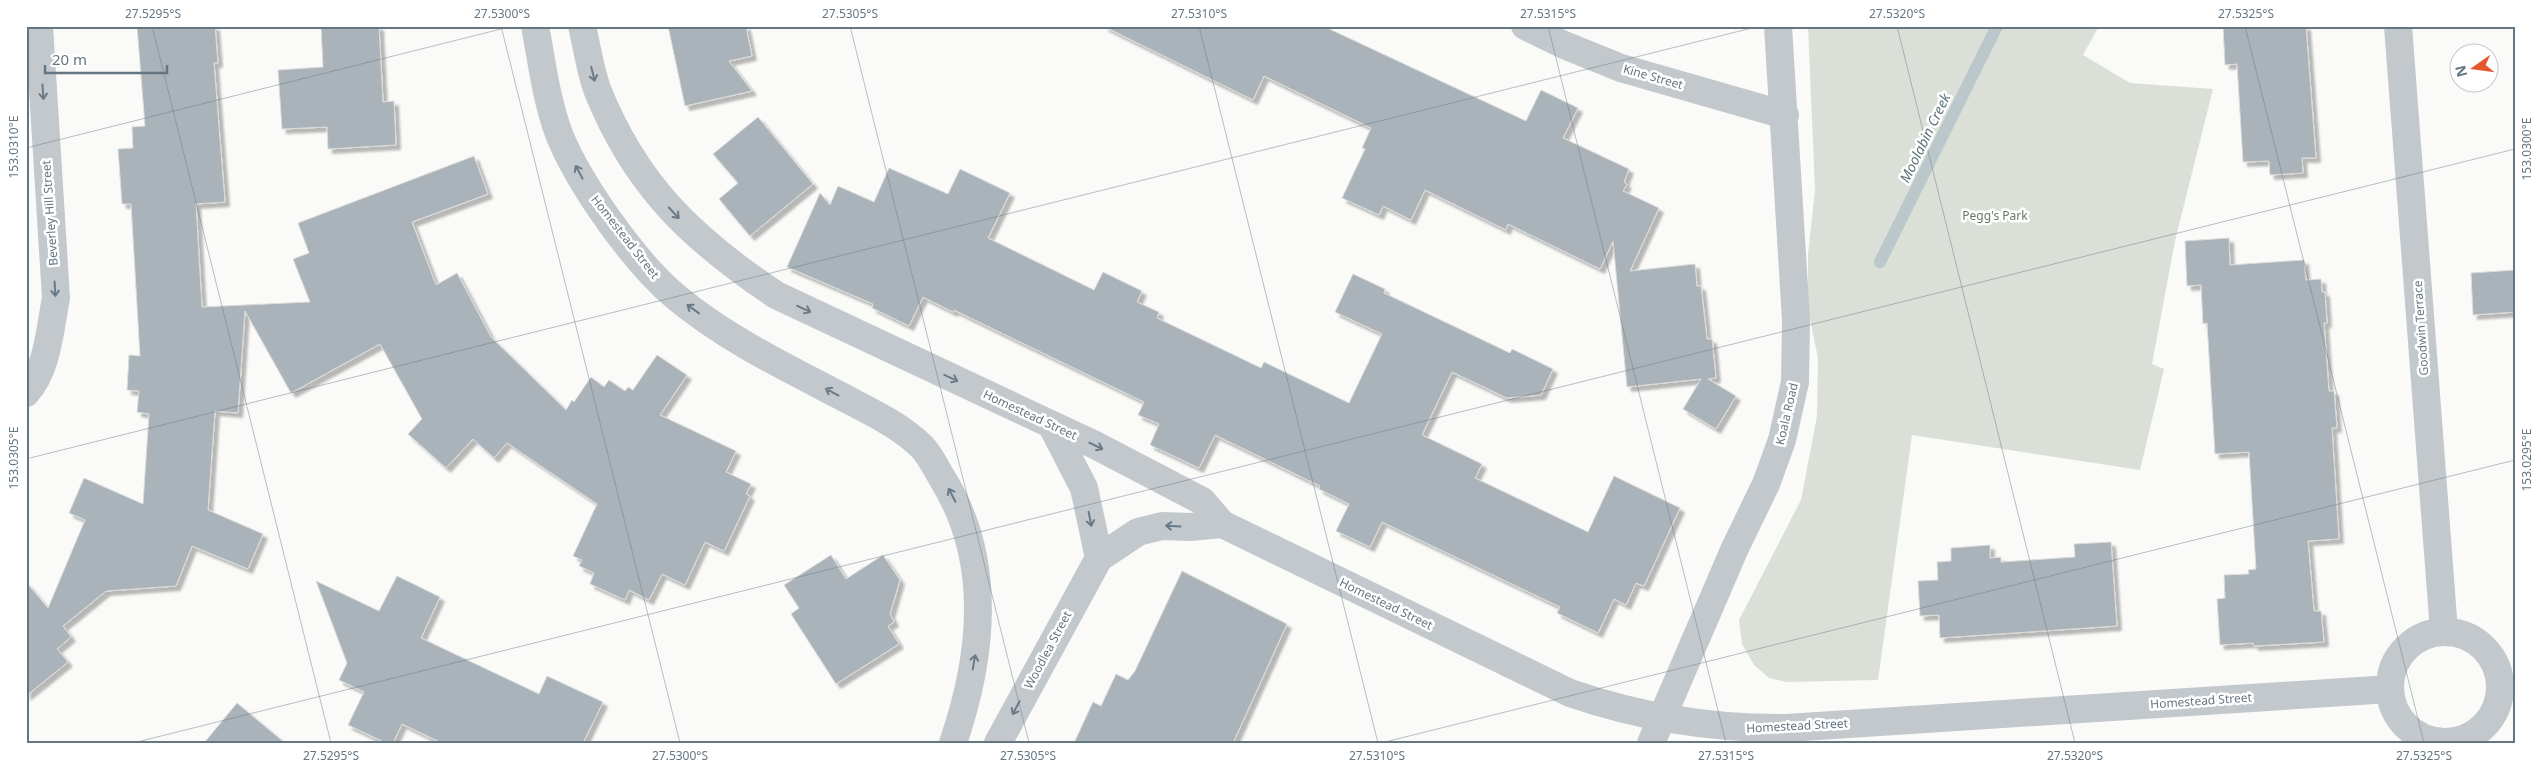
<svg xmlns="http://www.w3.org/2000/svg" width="2541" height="769" viewBox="0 0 2541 769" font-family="'Noto Sans',sans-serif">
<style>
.green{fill:#dadfd7}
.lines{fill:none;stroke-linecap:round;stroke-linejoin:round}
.stream{stroke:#bbc7cb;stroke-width:12}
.building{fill:#aab3b9;stroke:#dcdcda;filter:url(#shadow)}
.minor{stroke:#c3c8cc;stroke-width:28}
.oneway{stroke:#6a7a87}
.ticks{fill:none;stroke:#657683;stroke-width:1;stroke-opacity:0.45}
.labels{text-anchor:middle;stroke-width:5;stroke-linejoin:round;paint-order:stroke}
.street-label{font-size:12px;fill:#657683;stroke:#fff}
.park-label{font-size:12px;fill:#687a64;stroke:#fff}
.water-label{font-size:14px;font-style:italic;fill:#60757c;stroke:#fff}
.neatline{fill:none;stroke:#657683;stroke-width:2}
.ticks-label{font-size:12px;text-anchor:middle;fill:#657683}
</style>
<defs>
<filter id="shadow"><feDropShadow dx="4.5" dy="4.5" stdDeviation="1" flood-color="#0004"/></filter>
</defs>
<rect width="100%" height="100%" fill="#fafaf8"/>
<!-- green -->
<path class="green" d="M1808,26H2099L2083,55L2130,83L2213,89L2175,241L2152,364L2164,369L2140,470L1912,435L1878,680L1787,682L1769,678L1754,665L1742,644L1739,620L1801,500L1817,416L1818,358L1808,310V255L1815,190Z"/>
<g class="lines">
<!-- stream -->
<path class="stream" d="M1880,262L1997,26"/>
</g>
<!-- building -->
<path class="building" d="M137,26H215L218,63H214L225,202L196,204L202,307L310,302L293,259L309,253L298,223L474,156L488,194L412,222L436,285L457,273L491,337L566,410L572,400L574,402L591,377L604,387L609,380L625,391L628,387L633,390L657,355L687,375L660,415L736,451L726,472L751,484L746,494L750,496L724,551L705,542L685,585L662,574L649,600L629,590L625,600L590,584L594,573L579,566L582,560L573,556L597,504L507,443L494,458L473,439L446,468L408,434L422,419L380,344L291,393L245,311L238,413L215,411L208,510L263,534L248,569L192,546L176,586L106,591L63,626L71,637L57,649L68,662L26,696V582L48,608L85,520L69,513L84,478L143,504L149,414L137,412L139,391L127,390L129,355L140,356L131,204H122L118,149L133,148L132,127L145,126Z
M321,26H379L383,102L394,101L396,145L328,149L327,127L282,129L278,70L323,67Z
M668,26H746L752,56L729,61L752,91L685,106Z
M1103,26H1323L1526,121L1541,90L1578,108L1563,138L1629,169L1624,182L1627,184L1623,191L1659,208L1630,271L1695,264L1697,286H1701L1707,339H1712L1716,378L1708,379L1736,396L1716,429L1683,409L1701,379L1627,387L1613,241L1600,269L1508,224L1506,230L1425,190L1411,220L1383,206L1379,215L1342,198L1365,149L1362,148L1371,128L1264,76L1253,100Z
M2223,26H2306L2316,158H2302L2303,173L2270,175L2269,161L2243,162L2237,64L2225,65Z
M758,117L813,184L750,236L719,199L738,183L713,154Z
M889,168L948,194L960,169L1010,193L988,238L1094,290L1103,272L1142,291L1137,302L1159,312L1157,318L1261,368L1264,362L1349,403L1382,334L1335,312L1353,274L1385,289L1384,293L1510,353L1512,349L1553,369L1541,395L1507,398L1452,372L1422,435L1482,464L1475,478L1588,532L1614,476L1680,508L1644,586L1636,583L1626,605L1614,599L1598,633L1557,613L1560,607L1382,522L1370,547L1336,531L1349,504L1319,489L1320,486L1215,435L1199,468L1150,445L1159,424L1138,415L1144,402L954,310L953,312L923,297L909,326L872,308L873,304L787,267L820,193L830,205L838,186L874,202Z
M2229,238L2230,265L2304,260L2306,280L2321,279L2322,292H2325L2327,323H2324L2329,391H2334L2337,428H2332L2339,539L2308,541L2314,611H2321L2324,642L2254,646L2253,643L2220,645L2217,599L2225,598L2224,575L2249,574L2248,570L2256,569L2249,452L2215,454L2207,323L2203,324L2201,285L2187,286L2185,241Z
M2515,270V312L2473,315L2471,273Z
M2111,542L2117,626L1940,638L1939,615L1920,616L1918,581L1938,580L1937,562L1951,561V548L1990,545V558L2001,557V562L2075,557L2074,544Z
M831,555L846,579L883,555L900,580L890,614L894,622L888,626L899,644L836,684L791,614L799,608L784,585Z
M1182,571L1287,624L1233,743H1074L1093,702L1101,706L1116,674L1128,680L1135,671Z
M397,576L440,597L421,638L539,694L547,676L603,702L583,743H442L402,724L393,743H386L348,725L364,692L339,680L347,663L316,581L379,611Z
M237,703L285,743H204Z"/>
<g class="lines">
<!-- minor -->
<path class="minor" d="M535,26C542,62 546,99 559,134C579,184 635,263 676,297C724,337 781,365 837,394C865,409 899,424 922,447C930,455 936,468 942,478C993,559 983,656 953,743
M582,26C587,47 590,69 597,89C635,185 692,239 776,295L1095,445L1202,501L1222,524L1570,693C1640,717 1713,729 1787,728L2390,689
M1525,26L1564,45L1621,68L1785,115
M2398,26L2444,631
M26,393C48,369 50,328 56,298L39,26
M1052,426L1084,488L1099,558
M2390 687a55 55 0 1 1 110 0a55 55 0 1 1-110 0Z
M998,743L1099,558L1138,532L1162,526L1190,527L1222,524
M1651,743L1735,548L1766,484L1782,440L1795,382L1796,320L1778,26"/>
</g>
<!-- one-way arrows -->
<defs><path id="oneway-shaft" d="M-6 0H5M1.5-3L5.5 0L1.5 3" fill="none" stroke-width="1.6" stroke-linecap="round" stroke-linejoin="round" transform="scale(1.25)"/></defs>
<g class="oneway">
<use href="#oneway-shaft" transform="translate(593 74) rotate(76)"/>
<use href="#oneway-shaft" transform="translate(43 92) rotate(86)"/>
<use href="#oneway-shaft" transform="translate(579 172) rotate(-118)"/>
<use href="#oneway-shaft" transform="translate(674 213) rotate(47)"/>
<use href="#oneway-shaft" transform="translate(55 289) rotate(87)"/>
<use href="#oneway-shaft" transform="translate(693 309) rotate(-144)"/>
<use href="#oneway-shaft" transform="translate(804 309) rotate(25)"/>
<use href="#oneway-shaft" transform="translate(951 378) rotate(25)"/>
<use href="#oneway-shaft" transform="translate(832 392) rotate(-152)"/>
<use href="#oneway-shaft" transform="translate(1096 446) rotate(26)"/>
<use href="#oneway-shaft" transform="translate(952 495) rotate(-117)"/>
<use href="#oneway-shaft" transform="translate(1090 519) rotate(79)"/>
<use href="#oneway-shaft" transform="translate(1173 526) rotate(-177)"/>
<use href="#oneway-shaft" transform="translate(974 662) rotate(-80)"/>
<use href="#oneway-shaft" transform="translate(1016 708) rotate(118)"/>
</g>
<!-- ticks -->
<path class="ticks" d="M152,26L331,743M501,26L680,743M850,26L1029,743M1199,26L1378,743M1548,26L1726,743M1897,26L2075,743M2245,26L2424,743M26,148L513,26M26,459L1760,26M133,743L2515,149M1381,743L2515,460"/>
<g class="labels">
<!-- street labels -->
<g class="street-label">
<text transform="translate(1653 77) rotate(16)" y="4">Kine Street</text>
<text transform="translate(50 213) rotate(-94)" y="4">Beverley Hill Street</text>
<text transform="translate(625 237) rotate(52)" y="4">Homestead Street</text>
<text transform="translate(2421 328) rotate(-94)" y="4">Goodwin Terrace</text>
<text transform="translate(1787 414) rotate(-77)" y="4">Koala Road</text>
<text transform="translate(1030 415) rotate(25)" y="4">Homestead Street</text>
<text transform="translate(1386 604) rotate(26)" y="4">Homestead Street</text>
<text transform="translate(1048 650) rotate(-62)" y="4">Woodlea Street</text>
<text transform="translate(2201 701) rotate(-4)" y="4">Homestead Street</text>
<text transform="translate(1797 726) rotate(-3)" y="4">Homestead Street</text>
</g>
<!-- park labels -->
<g class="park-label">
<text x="1995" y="220">Pegg's Park</text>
</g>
<!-- water labels -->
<g class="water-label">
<text transform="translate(1925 138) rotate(-64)" y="5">Moolabin Creek</text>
</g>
</g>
<!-- border -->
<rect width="2541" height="769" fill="none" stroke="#ffffff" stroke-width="55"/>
<!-- north arrow -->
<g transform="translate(2474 68) rotate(256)"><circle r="24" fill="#ffffff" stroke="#c1c8cd"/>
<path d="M0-4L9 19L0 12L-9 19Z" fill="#e4572e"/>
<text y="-8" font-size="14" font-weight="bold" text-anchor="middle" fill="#657683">N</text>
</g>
<!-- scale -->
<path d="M45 65v8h122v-8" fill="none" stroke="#657683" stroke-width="2.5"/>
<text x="52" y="65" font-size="15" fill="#657683" stroke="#ffffff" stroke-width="4" paint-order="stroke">20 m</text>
<rect x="28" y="28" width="2486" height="714" class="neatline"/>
<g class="ticks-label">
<text x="153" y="18">27.5295°S</text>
<text x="502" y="18">27.5300°S</text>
<text x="850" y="18">27.5305°S</text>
<text x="1199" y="18">27.5310°S</text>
<text x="1548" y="18">27.5315°S</text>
<text x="1897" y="18">27.5320°S</text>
<text x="2246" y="18">27.5325°S</text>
<text transform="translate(14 147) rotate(-90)" y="4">153.0310°E</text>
<text transform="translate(2527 149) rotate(-90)" y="4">153.0300°E</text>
<text transform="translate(14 458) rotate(-90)" y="4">153.0305°E</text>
<text transform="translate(2527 460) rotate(-90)" y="4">153.0295°E</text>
<text x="331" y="760">27.5295°S</text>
<text x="680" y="760">27.5300°S</text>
<text x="1028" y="760">27.5305°S</text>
<text x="1377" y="760">27.5310°S</text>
<text x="1726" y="760">27.5315°S</text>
<text x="2075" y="760">27.5320°S</text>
<text x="2424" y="760">27.5325°S</text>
</g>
</svg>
